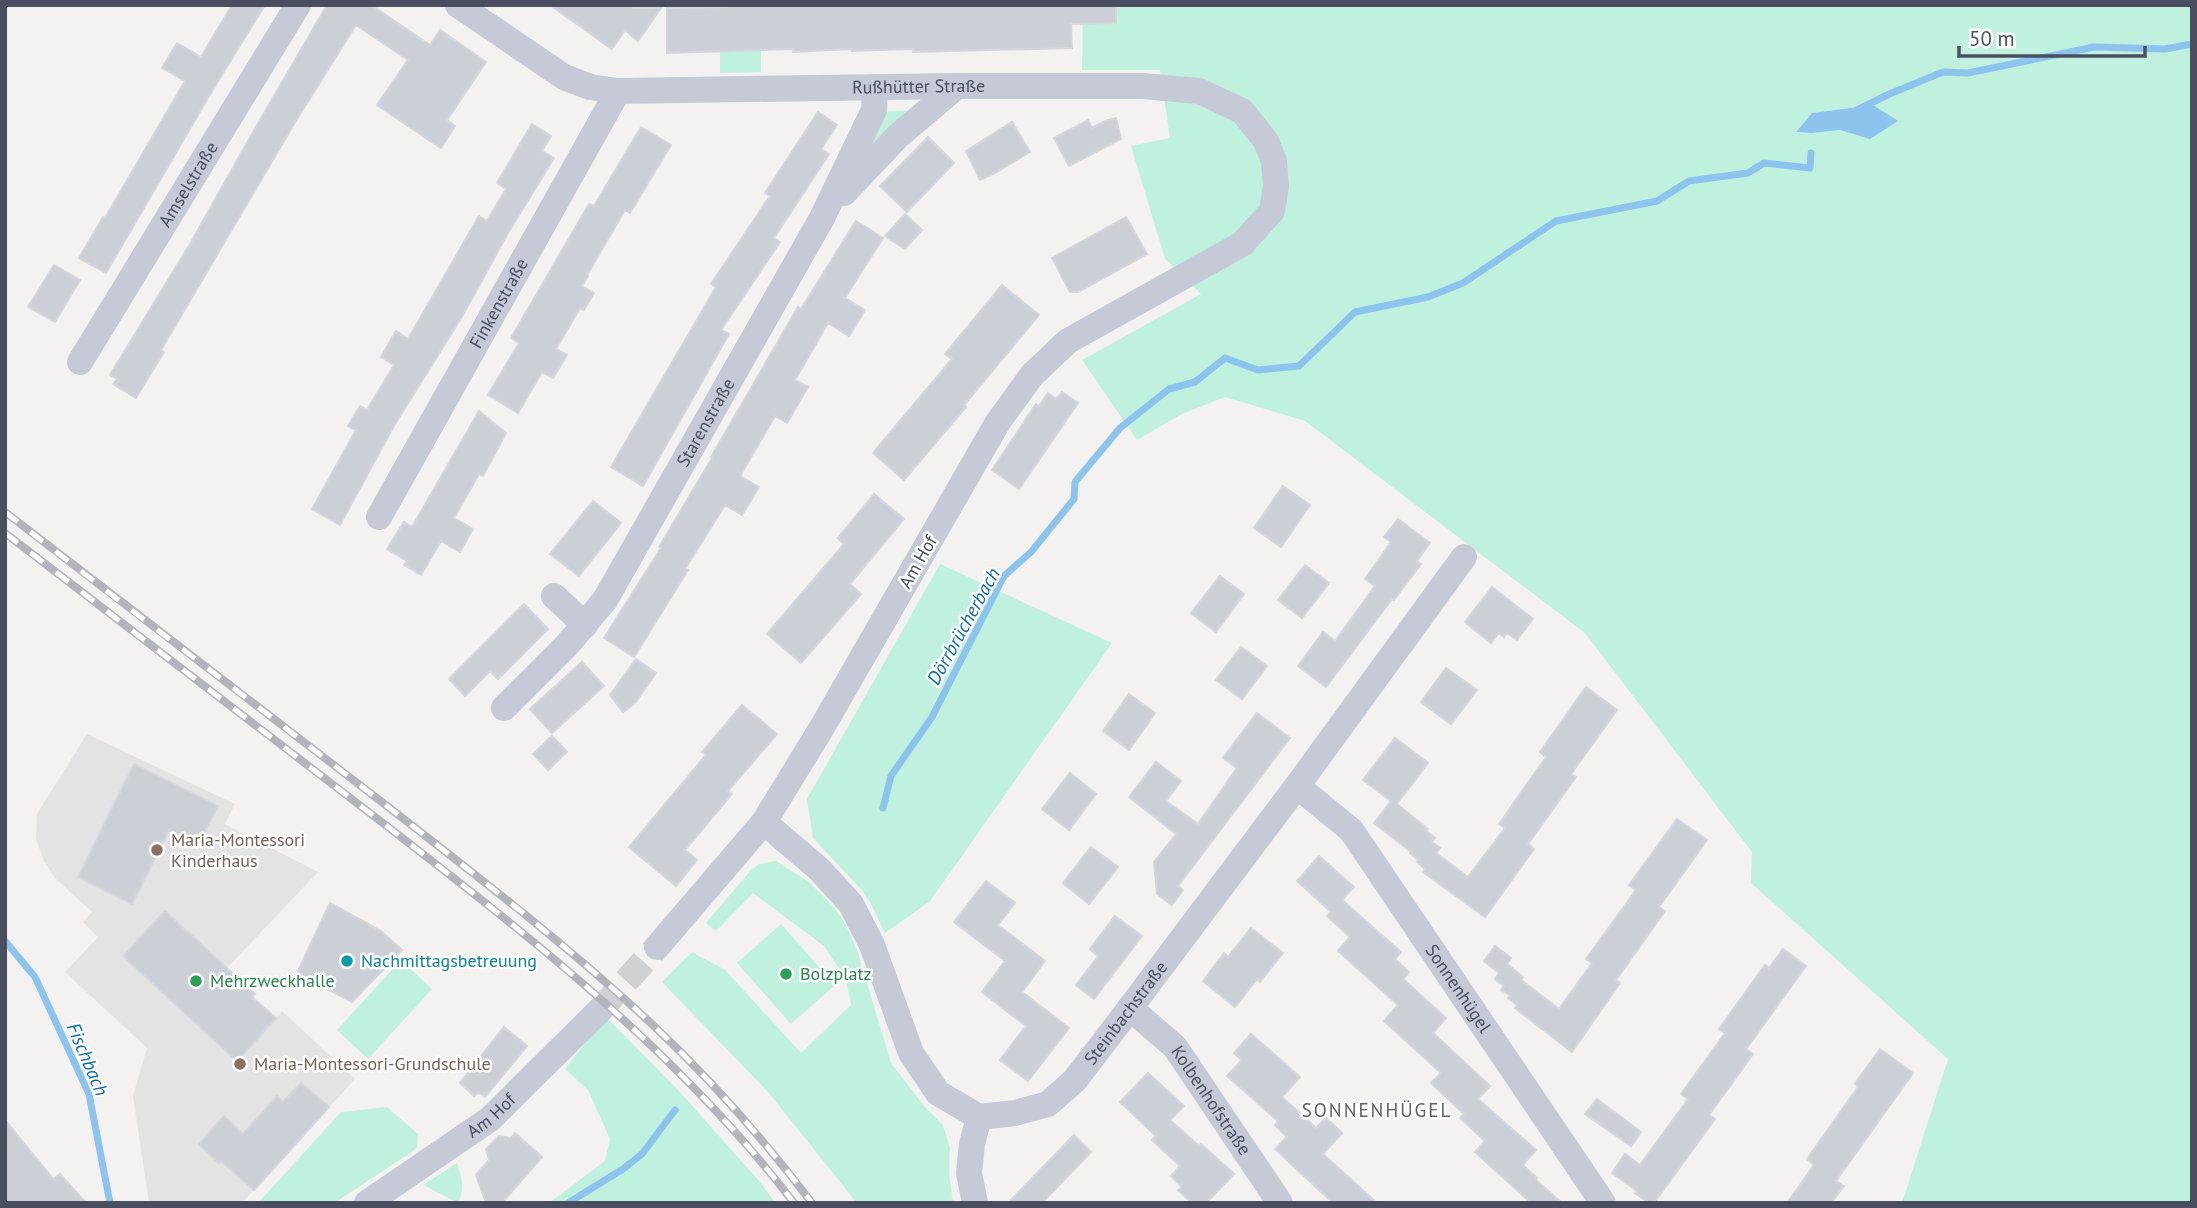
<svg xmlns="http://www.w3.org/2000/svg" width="2197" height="1208" viewBox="0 0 2197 1208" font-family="'PT Sans',sans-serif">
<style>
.education{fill:#e4e3e3}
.green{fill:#c0f0de;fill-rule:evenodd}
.water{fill:#8dc4ee}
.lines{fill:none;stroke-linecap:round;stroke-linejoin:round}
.stream{stroke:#8dc4ee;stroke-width:7}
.building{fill:#cdcfd7;stroke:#d5d6dc;stroke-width:2}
.street-tunnel{stroke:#d1d1d4;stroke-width:26;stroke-dasharray:26 13;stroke-linecap:butt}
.street{stroke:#c5cad6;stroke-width:26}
.rail-casing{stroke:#b3b4bb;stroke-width:8}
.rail{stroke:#fff;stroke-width:5;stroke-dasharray:16;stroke-linecap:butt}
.education-dot{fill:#8d6e63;stroke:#fff;stroke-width:2.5}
.culture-dot{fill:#0f9aa8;stroke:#fff;stroke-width:2.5}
.leisure-dot{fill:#2e9e5b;stroke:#fff;stroke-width:2.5}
.labels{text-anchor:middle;stroke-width:5;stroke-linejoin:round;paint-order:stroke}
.street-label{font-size:18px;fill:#494f5f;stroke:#fff}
.education-label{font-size:18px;fill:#785e54;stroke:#fff;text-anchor:start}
.culture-label{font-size:18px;fill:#0d838f;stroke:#fff;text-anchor:start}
.leisure-label{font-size:18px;fill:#27864d;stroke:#fff;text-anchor:start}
.water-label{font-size:19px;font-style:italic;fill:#0b68b0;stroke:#fff}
.neighbourhood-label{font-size:19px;letter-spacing:2px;fill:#5d5f66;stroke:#fff}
</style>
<rect width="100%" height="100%" fill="#f3f2f1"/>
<!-- education -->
<path class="education" d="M87,734L235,804L225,824L318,872L227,968L165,911L237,1060L282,1011L355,1079L242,1203H149L133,1096L147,1048L65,972L98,937L83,922L92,912L55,878L44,861L36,839L37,814Z"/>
<!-- green -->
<path class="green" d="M1083,5H2192V1203H1902L1948,1059L1751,883L1752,852L1585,633L1305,421L1225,397L1182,414L1137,440L1082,360L1201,294L1165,259L1131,146L1170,138L1160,70H1082ZM1873,105L1870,139L1840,130L1812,133L1796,132L1812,113Z
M761,50V72L720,73V52Z
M920,110L856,172L883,115L888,111Z
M940,564L1112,643L930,901L885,933L870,902L858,886L813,838L807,799Z
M776,861L809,882L831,904L845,923L858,953L891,1063L924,1106L943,1125L950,1148L949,1173L953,1203H857L768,1092L662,982L692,952L725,970L801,1053L851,1005L846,979L824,946L753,893L716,931L706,923L751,870L759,864Z
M781,924L835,985L791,1024L737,963Z
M401,960L432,989L368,1059L337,1030Z
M606,1017L679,1091L760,1182L775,1203H549L605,1161L610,1139L588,1090L565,1069Z
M387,1107L418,1134L417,1147L412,1152L334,1203H258L341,1112Z
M457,1163C462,1178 465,1188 458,1203L423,1185Z"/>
<!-- water -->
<path class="water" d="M1873,105L1898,121L1870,139L1840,130L1812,133L1796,132L1812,113Z"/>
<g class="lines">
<!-- stream -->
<path class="stream" d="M1857,110L1887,95L1943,72L1968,73L2094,47L2165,49L2192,44
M883,808L891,776L932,717L1004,576L1031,552L1074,499L1075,482L1120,428L1169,389L1195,382L1225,358L1258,370L1299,366L1355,312L1428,297L1463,283L1556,221L1657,201L1689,181L1748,173L1764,163L1810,168L1811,153
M5,941L35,977L89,1094L110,1203
M568,1203L623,1169L642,1154L675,1110"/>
</g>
<!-- building -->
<path class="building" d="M232,5H265L212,91L106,273L79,258L103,217L105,218L185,81L162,68L177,43L201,57Z
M327,5H371L430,45L440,30L486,62L447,120L455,126L441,148L377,105L408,60L356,25L294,124L161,350L164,352L136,398L113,384L117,379L110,375L190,244L253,132Z
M550,5H637L634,8H661L638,41L625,30L612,49Z
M738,5H1116V23L1071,24L1072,48L913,52V49L852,51V49L793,52V49L667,53V8L727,7V6Z
M818,112L837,125L821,149L829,154L774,238L780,242L721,330L729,334L643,486L611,467L716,287L711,284L770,196L765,193Z
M1116,118L1121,139L1069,166L1054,138L1088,120L1092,128L1105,121Z
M1012,122L1030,152L995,173L980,180L966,151Z
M532,124L551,136L542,151L554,158L508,233L463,315L395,424L340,525L312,509L356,430L348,426L360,406L367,410L394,365L381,357L396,331L408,339L479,216L487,221L506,189L497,183Z
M641,127L671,145L630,213L625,210L587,275L588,276L582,286L594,293L584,310L580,308L556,349L567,355L553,378L542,372L518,413L488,395L519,343L511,338L589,204L594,206Z
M928,137L954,163L907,212L880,186Z
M905,214L922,230L905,249L885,236Z
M1126,217L1147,254L1078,292H1070L1052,258Z
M856,221L883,238L845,298L865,310L849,336L828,323L795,380L808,387L787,423L775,416L740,476L759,487L742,515L725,505L685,569L688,570L634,657L604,638L661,548L659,547L712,458L711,457L798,307L801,309Z
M54,265L80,280L55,322L28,307Z
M1002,285L1039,315L964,405L966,407L904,480L873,453L952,359L945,354Z
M1062,392L1078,403L1019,489L992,470L1036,404L1039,406L1048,393L1056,399Z
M479,411L506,433L483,476L479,474L454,518L473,529L460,552L441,541L421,575L404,565L407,561L387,549L404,522L412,527Z
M1283,486L1310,505L1281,547L1254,528Z
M874,494L904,519L850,584L861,594L801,663L767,634L844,544L838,538Z
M593,501L621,523L579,576L550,554Z
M1398,519L1430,543L1417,561L1421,564L1394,600L1392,599L1326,687L1298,666L1323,632L1335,641L1375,586L1365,579L1391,542L1384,537Z
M1305,565L1329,583L1302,618L1278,600Z
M1220,576L1244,594L1216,632L1191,613Z
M1492,587L1533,619L1517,640L1507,633L1504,637L1499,633L1491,643L1465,622Z
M524,604L548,629L498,679L490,671L465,696L449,679Z
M1241,647L1267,666L1242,699L1216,680Z
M636,659L656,673L635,703L623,712L610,695Z
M582,662L604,686L552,733L530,709Z
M1446,668L1477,690L1451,724L1421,702Z
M1586,687L1617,710L1571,774L1576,777L1528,844L1534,849L1485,917L1423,872L1425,869L1417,862L1418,860L1410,853L1411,852L1374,823L1391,801L1363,780L1395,738L1428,763L1397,804L1428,829L1426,831L1435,838L1432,842L1440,848L1436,853L1468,877L1505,828L1499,824L1546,757L1540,752Z
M1129,694L1155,713L1129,750L1103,731Z
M742,705L777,734L728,791L732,794L685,850L697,860L676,886L629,847L706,755L702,752Z
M1257,713L1290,738L1178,886L1183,890L1172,905L1157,894L1154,862L1176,834L1129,797L1156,762L1181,781L1166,801L1198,824L1237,768L1223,758Z
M552,736L567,752L548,770L533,754Z
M134,764L218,806L198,845L169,830L132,904L78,877Z
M1070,773L1096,794L1069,830L1042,809Z
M1677,819L1707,840L1659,907L1665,911L1616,980L1620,983L1572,1052L1515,1008L1517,1005L1508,998L1510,995L1501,990L1504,986L1495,979L1499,973L1484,961L1495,946L1511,958L1507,964L1523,977L1521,980L1559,1009L1592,963L1586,959L1636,890L1629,885Z
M1091,847L1118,867L1089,904L1063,883Z
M1319,856L1354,887L1342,900L1401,952L1395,959L1409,972L1403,979L1446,1018L1433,1033L1490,1086L1478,1099L1536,1150L1523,1165L1537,1178L1536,1180L1562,1203H1531L1475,1152L1485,1141L1460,1118L1464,1114L1431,1083L1441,1073L1384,1021L1398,1005L1338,951L1350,937L1327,916L1331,912L1297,881Z
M986,881L1015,903L998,925L1045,961L1022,992L1069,1028L1028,1081L1000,1060L1026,1026L982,992L1005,961L954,922Z
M330,903L381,931L402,950L352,1002L297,973Z
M165,911L255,994L252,997L276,1018L237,1061L123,956Z
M1115,916L1142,936L1094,999L1076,985L1098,956L1090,949Z
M1251,928L1283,953L1260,982L1257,979L1235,1007L1203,981L1224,953L1228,957Z
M1783,949L1806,966L1746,1049L1753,1054L1709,1115L1715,1119L1654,1203H1649L1635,1193L1637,1191L1612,1173L1625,1154L1640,1165L1688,1099L1681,1094L1725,1033L1719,1029L1765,965L1769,968Z
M504,1027L527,1046L485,1097L478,1092L474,1096L460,1083Z
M1251,1034L1300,1077L1282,1097L1316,1128L1326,1118L1342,1133L1323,1154L1377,1203H1333L1275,1149L1287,1137L1275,1125L1278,1121L1227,1076L1242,1060L1234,1053Z
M1880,1049L1913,1073L1836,1181L1844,1186L1831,1203H1787L1814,1165L1807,1159L1858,1087L1855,1084Z
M1148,1073L1184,1106L1170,1120L1199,1146L1201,1144L1234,1174L1206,1203H1192L1178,1190L1182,1187L1171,1176L1180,1166L1152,1140L1156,1136L1120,1102Z
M301,1083L329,1107L254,1190L221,1161L219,1163L199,1144L224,1116L243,1134L277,1096L283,1102Z
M1597,1099L1641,1132L1631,1146L1585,1114Z
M5,1120L53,1179L60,1174L86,1203H5Z
M515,1133L542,1157L502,1203H486L476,1175L489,1160L486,1149L499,1136L511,1138Z
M1074,1135L1091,1152L1042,1203H1008Z"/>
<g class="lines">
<!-- street-tunnel -->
<path class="street-tunnel" d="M600,1010L657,947"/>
<!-- street -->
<g class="street">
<path id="s1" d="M458,5L564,77L590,87L618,91L957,86H1143L1199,91L1242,111L1266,141L1274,161L1276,186L1272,211L1242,244L1068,341L1032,375L998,422L821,729L764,822L657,947"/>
<path d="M844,193L898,136L957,86"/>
<path id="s2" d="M80,362L298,5"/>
<path id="s3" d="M379,517L618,91"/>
<path d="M554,596L585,625"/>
<path id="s4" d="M504,708L567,645L605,600L822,218L874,110L875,87"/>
<path id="s5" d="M1297,786L1351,830L1603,1203"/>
<path id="s6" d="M764,822L820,870L851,904L872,945L911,1053L938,1093L979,1117L1015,1113L1048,1104L1075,1080L1130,1008L1297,786L1464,557"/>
<path id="s7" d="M1130,1008L1175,1047L1280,1203"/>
<path id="s8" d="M367,1203L490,1119L600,1010"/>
<path d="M975,1203L969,1173L972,1144L979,1117"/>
</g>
<defs>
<path id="rail" d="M5,512C132,611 260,708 387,806C478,877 571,948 655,1027C712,1081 765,1141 812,1203
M5,533C130,629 254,724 379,820C528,935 679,1052 794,1203"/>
</defs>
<!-- rail casing -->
<use href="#rail" class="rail-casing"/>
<!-- rail -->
<use href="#rail" class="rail"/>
</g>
<!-- markers -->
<g class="education-dot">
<circle cx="157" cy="850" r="7"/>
<circle cx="240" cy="1064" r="7"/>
</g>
<circle class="culture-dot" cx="347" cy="961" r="7"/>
<g class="leisure-dot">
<circle cx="786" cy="974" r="7"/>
<circle cx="196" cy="981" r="7"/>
</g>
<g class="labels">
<!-- street labels -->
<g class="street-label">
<text dy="6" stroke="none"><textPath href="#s1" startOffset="485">Rußhütter Straße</textPath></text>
<text dy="6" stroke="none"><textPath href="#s2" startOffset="208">Amselstraße</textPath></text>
<text dy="6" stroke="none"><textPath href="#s3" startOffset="245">Finkenstraße</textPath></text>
<text dy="6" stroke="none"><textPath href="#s4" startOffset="352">Starenstraße</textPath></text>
<text transform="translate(918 562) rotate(-60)" y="6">Am Hof</text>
<text dy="6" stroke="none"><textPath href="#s5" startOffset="261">Sonnenhügel</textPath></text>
<text dy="6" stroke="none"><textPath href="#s6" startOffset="567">Steinbachstraße</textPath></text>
<text dy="6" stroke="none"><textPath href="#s7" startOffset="124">Kolbenhofstraße</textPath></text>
<text dy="6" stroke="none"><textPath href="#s8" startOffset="152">Am Hof</textPath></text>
</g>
<!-- education labels -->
<g class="education-label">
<text x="171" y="846">Maria-Montessori<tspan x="171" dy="21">Kinderhaus</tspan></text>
<text x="254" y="1070">Maria-Montessori-Grundschule</text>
</g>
<!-- culture labels -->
<g class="culture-label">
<text x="361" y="967">Nachmittagsbetreuung</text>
</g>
<!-- leisure labels -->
<g class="leisure-label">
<text x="800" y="980">Bolzplatz</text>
<text x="210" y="987">Mehrzweckhalle</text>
</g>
<!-- water labels -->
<g class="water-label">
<text transform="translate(963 626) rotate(-61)" y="7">Dörrbrücherbach</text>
<text transform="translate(88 1059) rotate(67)" y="7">Fischbach</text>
</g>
<!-- neighbourhood labels -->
<g class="neighbourhood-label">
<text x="1377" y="1117">SONNENHÜGEL</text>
</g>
</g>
<!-- border -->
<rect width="2197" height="1208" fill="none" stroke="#494f5f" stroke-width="14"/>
<!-- scale -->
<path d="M1959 46v10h186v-10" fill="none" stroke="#494f5f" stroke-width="3.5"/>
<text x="1969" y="46" font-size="21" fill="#494f5f" stroke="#ffffff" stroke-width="5" paint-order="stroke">50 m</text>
</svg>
